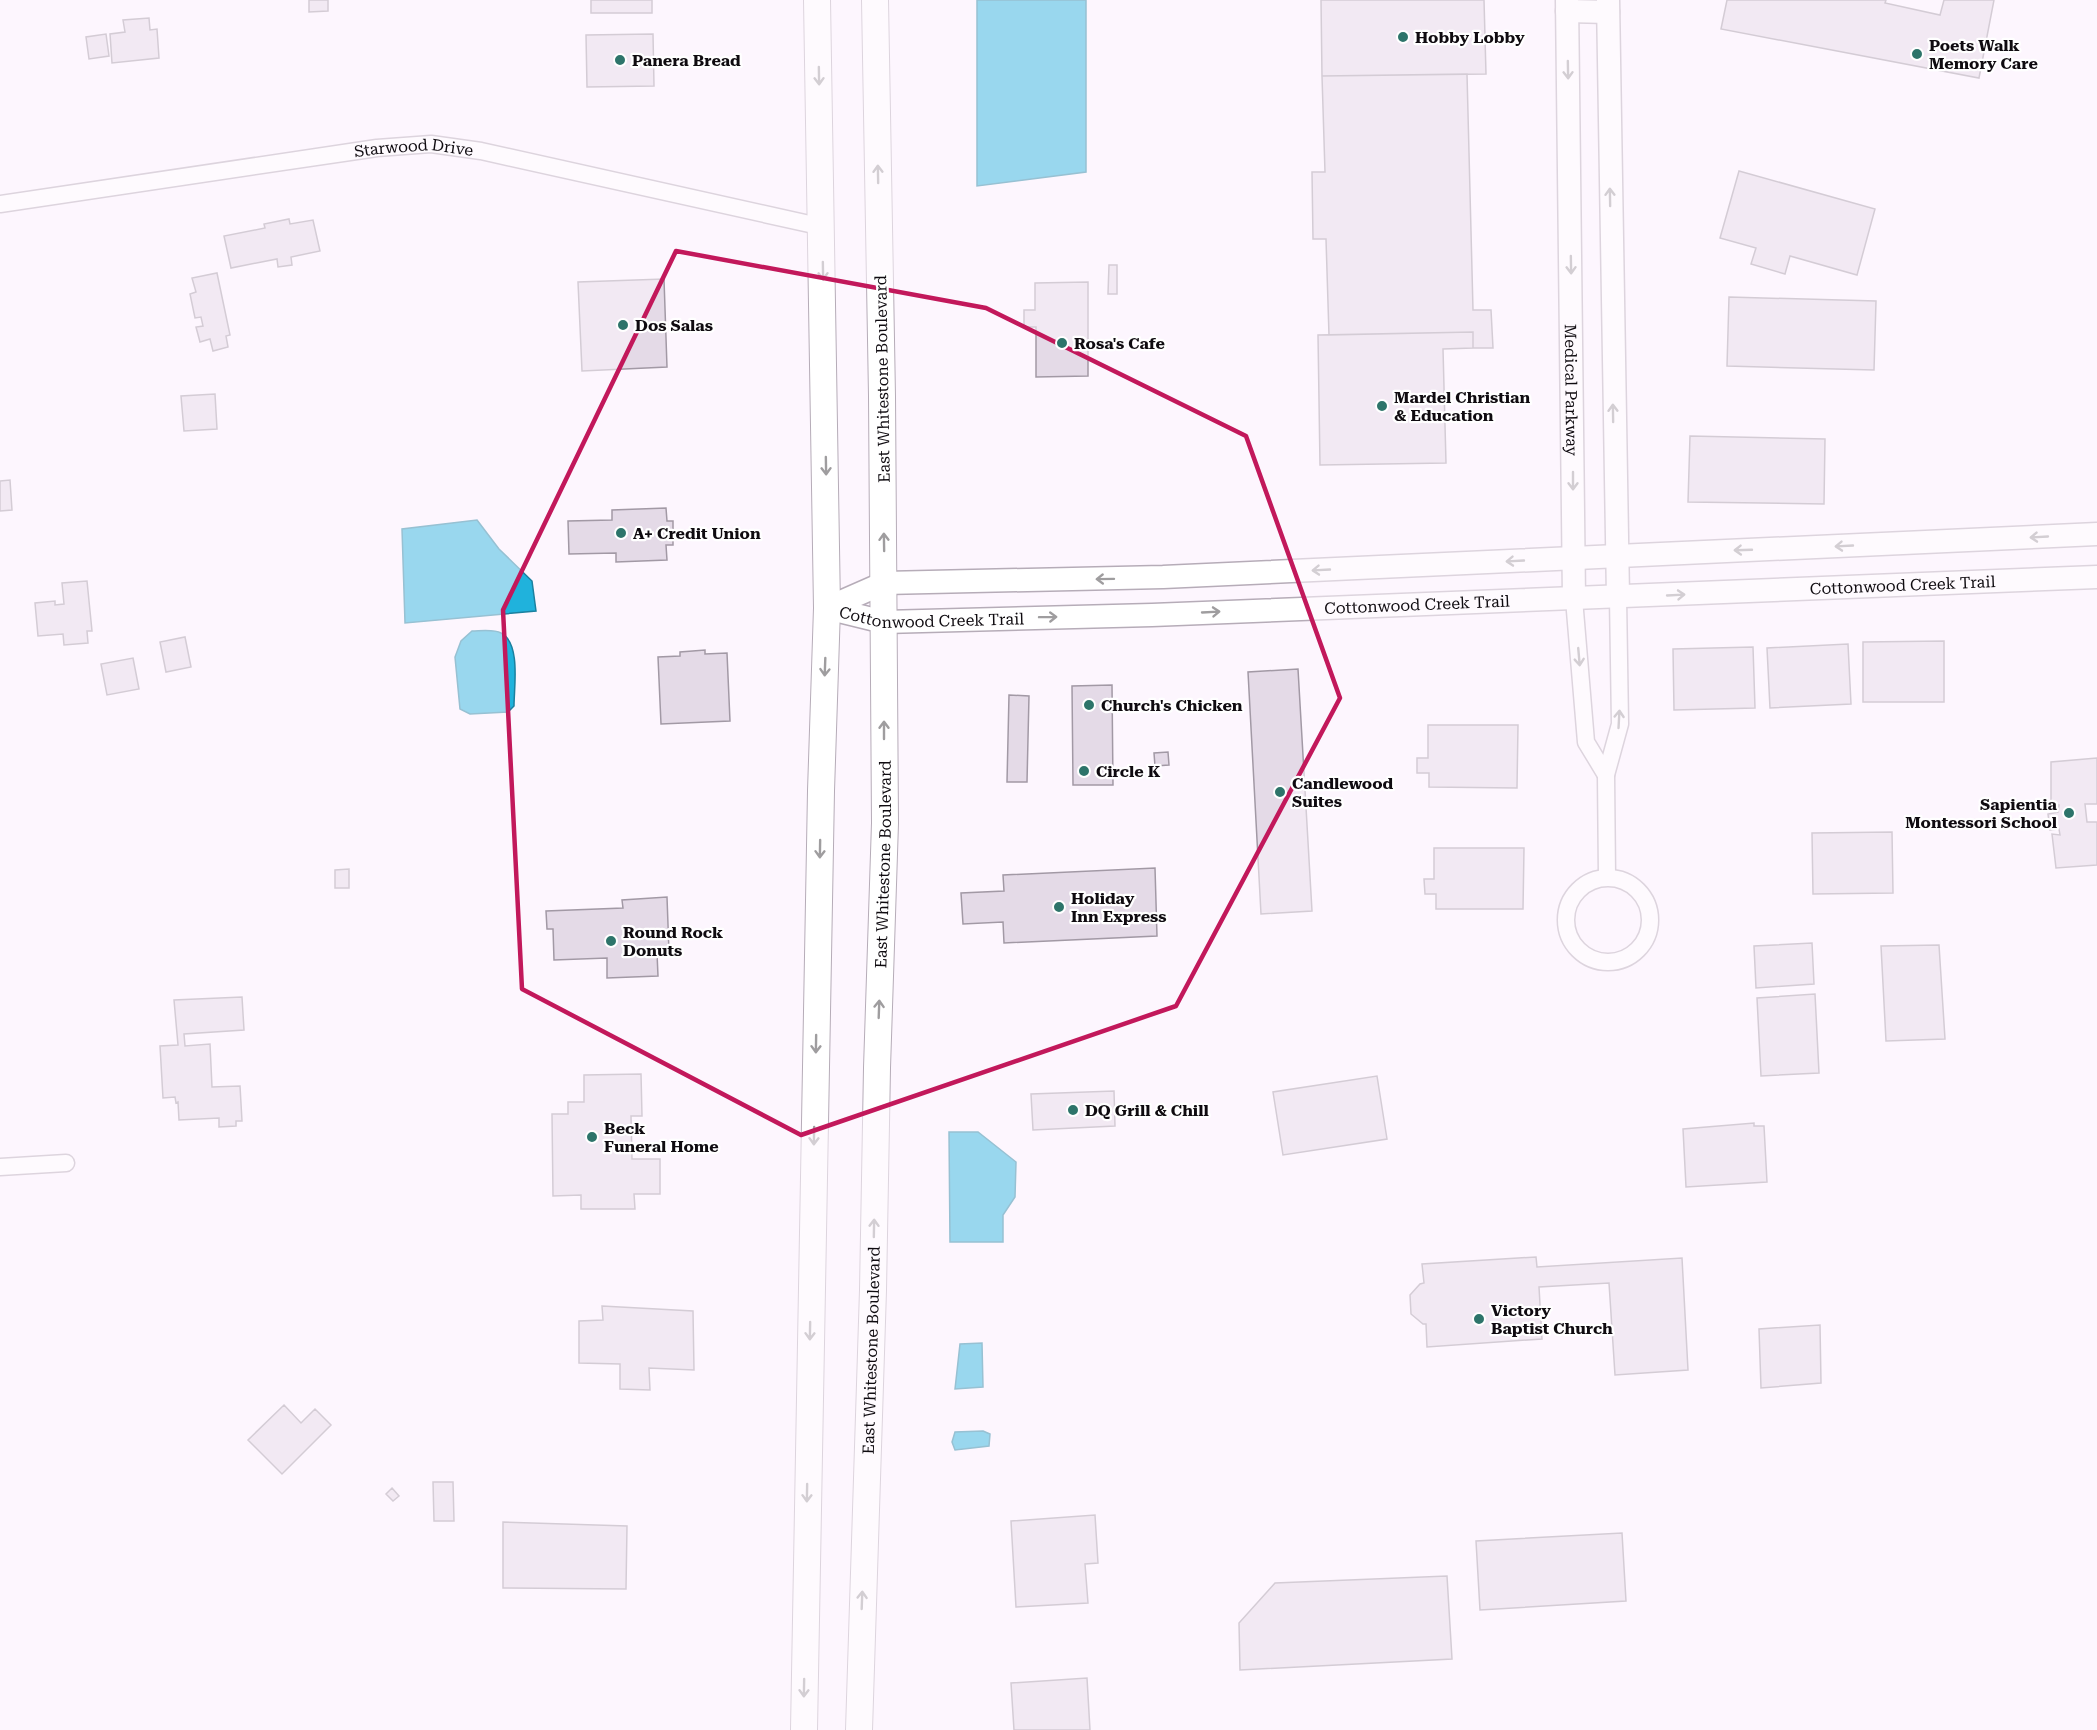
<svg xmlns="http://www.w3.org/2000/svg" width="2097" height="1730" viewBox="0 0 2097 1730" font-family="'Roboto Serif',serif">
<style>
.water{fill:#20b2dc;stroke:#1b809f;stroke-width:1.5}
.building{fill:#e4dae7;stroke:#a299a5;stroke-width:1.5}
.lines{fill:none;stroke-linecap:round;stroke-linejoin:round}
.street-casing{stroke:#b6acb8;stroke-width:19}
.secondary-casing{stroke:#b6acb8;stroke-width:25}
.primary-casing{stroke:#b6acb8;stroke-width:28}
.street{stroke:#fff;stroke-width:16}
.secondary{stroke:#fff;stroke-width:22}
.primary{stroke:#fff;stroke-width:26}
.oneway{stroke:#9f9d9f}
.marked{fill:none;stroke:#c2185b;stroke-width:4.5;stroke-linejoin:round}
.poi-dot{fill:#2d746a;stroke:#fff;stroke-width:2}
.labels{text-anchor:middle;stroke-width:4.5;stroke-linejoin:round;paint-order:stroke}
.poi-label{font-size:16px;font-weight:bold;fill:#0f0b10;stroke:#fff;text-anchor:start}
.street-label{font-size:16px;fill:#0f0b10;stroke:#fff}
</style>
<rect width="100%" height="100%" fill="#fdf6fe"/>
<!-- water -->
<path class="water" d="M977,0H1086V172L977,186Z
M477,520L499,549L532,581L536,611L405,623L402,529Z
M472,631C480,631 494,629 501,633C521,643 514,687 514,706L508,712L470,714L460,709L455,657L461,641Z
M949,1132H978L1016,1162L1015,1197L1003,1215V1242H950Z
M982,1343L983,1387L955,1389L960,1344Z
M983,1431L990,1434L989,1446L955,1450L952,1442L955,1432Z"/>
<!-- building -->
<path class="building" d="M309,0H328V11L309,12Z
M591,0H652V13H591Z
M1321,0H1484L1486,74L1322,76Z
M1727,0H1886L1885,3L1940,15L1944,0H1994L1979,78L1721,29Z
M149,18L150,30L157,29L159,58L112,63L110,34L125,32L123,20Z
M106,34L109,56L89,59L86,37Z
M653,34L654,86L587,87L586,35Z
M1467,74L1473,310H1491L1493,348H1473V332L1329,335L1326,239H1313L1312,172H1325L1322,76Z
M1739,171L1875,209L1857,275L1790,256L1785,274L1751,264L1756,248L1720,238Z
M289,219L290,224L313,220L320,251L291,257L292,265L278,267L277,259L231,268L224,236L265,228L264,224Z
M1109,265H1117V294H1108Z
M217,273L230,335L226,336L228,347L213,351L210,339L200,342L196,327L203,326L201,317L195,318L190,294L196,292L192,278Z
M664,279L667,367L582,371L578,282Z
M1088,282V376L1036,377V327H1024V310H1035V283Z
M1729,297L1876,301L1874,370L1727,366Z
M1473,332V348L1443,349L1446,463L1320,465L1318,335Z
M215,394L217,429L184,431L181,396Z
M1690,436L1825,439L1824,504L1688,502Z
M10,480L12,510L0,511V481Z
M666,508L667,521H673V545H666L667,560L616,562V553L569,554L568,521L612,520V510Z
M87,581L92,631H87L88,643L64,645L63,634L38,636L35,603L55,601V605L64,604L62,583Z
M185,637L191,667L166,672L160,642Z
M1944,641V702H1863V642Z
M1848,644L1851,704L1770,708L1767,648Z
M1753,647L1755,708L1674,710L1673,649Z
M705,650V654L727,653L730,721L661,724L658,657L680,656V652Z
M133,658L139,689L107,695L101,664Z
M1298,669L1312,911L1261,914L1248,672Z
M1112,685L1113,785H1073L1072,686Z
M1009,695L1029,696L1027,782H1007Z
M1428,725H1518L1517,788L1429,787V773H1417V758H1428Z
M1168,752L1169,765L1155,766L1154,753Z
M2097,758V804H2085L2087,822H2097V865L2056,868L2052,834L2060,835L2059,829L2050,830L2048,814L2058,812L2059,805H2051V762Z
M1892,832L1893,893L1813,894L1812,833Z
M1434,848H1524L1523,909H1436V894H1425L1424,879H1434Z
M1155,868L1157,936L1004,943L1003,922L963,924L961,893L1004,891L1003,875Z
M349,869V888H335V870Z
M667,897L669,952L657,953L658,976L607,978V958L554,960L553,929H547L546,911L623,908L622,900Z
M1812,943L1814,984L1756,988L1754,946Z
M1939,945L1945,1039L1886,1041L1881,946Z
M1815,994L1819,1073L1761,1076L1757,998Z
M242,997L244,1030L184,1034L185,1046L210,1044L212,1087L240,1086L242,1121H236V1126L219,1127V1118L179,1120L178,1102L176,1103L175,1097L163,1098L160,1046L178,1045L174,1000Z
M641,1074L642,1116H631L632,1159H660V1194H634L635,1209H581V1195L553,1196L552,1114H568V1102H584V1075Z
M1377,1076L1387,1139L1283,1155L1273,1092Z
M1114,1091L1115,1126L1033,1130L1031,1094Z
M1754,1123V1126H1764L1767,1182L1686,1187L1683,1129Z
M1536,1257L1537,1267L1682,1258L1688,1370L1615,1375L1609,1283L1539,1287L1542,1339L1427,1347L1426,1324H1423L1411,1314L1410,1295L1420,1284L1424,1283L1422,1264Z
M602,1306L693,1311L694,1370L649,1368L650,1390L620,1389V1364L579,1363V1321L603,1320Z
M1820,1325L1821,1383L1761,1388L1759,1329Z
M284,1405L301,1423L315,1409L331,1425L282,1474L248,1440Z
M433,1482H453L454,1521H434Z
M392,1488L399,1496L393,1501L386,1494Z
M1095,1515L1098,1563L1085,1564L1088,1603L1016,1607L1011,1521Z
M503,1522L627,1526L626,1589L503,1588Z
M1622,1533L1626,1601L1480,1610L1476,1541Z
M1447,1576L1452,1659L1240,1670L1239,1623L1275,1583Z
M1087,1678L1090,1730H1014L1011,1683Z"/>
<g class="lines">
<defs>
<g id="street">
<path id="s1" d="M0,204L377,148L431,144L481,151L823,227"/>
<path d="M1574,599L1586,742L1606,775"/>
<path d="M1607,877L1606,775L1620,724L1618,597"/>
<circle cx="1608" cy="920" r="42"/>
<path d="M0,1167L66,1163"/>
</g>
<g id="secondary">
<path id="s2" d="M1567,0L1574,599"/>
<path d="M1608,0L1618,597"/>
<path d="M1567,11L1608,12"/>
<path d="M827,608L884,583L1163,577L2097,534"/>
<path id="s3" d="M827,608L884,622L1152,615L2097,577"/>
</g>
<g id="primary">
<path d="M804,1730L821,791L827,608L817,0"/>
<path id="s4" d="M859,1730L873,1290L877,1068L885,823L882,396L875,0"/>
</g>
</defs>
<!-- street casing -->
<use href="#street" class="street-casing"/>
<!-- secondary casing -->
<use href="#secondary" class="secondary-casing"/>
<!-- primary casing -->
<use href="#primary" class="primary-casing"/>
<!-- street -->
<use href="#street" class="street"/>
<!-- secondary -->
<use href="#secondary" class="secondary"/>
<!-- primary -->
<use href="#primary" class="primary"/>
</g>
<!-- one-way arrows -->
<defs><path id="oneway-shaft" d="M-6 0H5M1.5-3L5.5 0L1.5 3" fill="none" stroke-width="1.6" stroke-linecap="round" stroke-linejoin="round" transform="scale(1.5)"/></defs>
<g class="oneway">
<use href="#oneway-shaft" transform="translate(1568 70) rotate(89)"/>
<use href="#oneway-shaft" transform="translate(819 76) rotate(89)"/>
<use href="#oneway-shaft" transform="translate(878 174) rotate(-91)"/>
<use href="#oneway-shaft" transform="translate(1610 197) rotate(-91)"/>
<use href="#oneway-shaft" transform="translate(1571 265) rotate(89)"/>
<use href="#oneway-shaft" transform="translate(823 271) rotate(89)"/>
<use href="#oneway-shaft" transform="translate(1613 413) rotate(-91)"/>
<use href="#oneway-shaft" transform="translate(826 466) rotate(89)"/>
<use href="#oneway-shaft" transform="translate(1573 481) rotate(90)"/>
<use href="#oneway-shaft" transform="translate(2039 537) rotate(177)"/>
<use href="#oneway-shaft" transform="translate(884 542) rotate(-91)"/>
<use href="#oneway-shaft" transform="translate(1844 546) rotate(177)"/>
<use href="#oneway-shaft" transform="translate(1743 550) rotate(178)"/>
<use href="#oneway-shaft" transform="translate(1515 561) rotate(177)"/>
<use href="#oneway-shaft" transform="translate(1321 570) rotate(177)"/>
<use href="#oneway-shaft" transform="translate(1105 579) rotate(179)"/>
<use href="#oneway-shaft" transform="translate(1676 595) rotate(-3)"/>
<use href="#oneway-shaft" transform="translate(1211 612) rotate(-3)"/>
<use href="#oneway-shaft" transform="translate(1048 617) rotate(-1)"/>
<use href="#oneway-shaft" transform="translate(1579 657) rotate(85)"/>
<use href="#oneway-shaft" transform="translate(825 667) rotate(92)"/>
<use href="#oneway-shaft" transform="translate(1619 719) rotate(-87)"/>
<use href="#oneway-shaft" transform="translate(884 730) rotate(-90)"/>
<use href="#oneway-shaft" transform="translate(820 849) rotate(91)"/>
<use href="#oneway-shaft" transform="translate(879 1009) rotate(-88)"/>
<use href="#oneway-shaft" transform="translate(816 1044) rotate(91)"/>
<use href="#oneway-shaft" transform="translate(814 1136) rotate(91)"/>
<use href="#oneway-shaft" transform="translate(874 1228) rotate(-89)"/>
<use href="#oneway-shaft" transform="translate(810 1331) rotate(91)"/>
<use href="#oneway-shaft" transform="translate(807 1493) rotate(91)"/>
<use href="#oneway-shaft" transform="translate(862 1600) rotate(-88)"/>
<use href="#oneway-shaft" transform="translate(804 1688) rotate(91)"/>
</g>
<!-- marked area -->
<path d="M0 0H2097V1730H0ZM676,251L986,308L1246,436L1340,698L1176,1006L801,1135L522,989L503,610Z" fill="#fdf6fe" fill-opacity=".55" fill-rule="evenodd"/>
<path class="marked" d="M676,251L986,308L1246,436L1340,698L1176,1006L801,1135L522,989L503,610Z"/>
<!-- markers -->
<g class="poi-dot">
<circle cx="1403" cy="37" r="6"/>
<circle cx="1917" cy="54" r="6"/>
<circle cx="620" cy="60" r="6"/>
<circle cx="623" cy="325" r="6"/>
<circle cx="1062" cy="343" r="6"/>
<circle cx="1382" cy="406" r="6"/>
<circle cx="621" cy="533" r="6"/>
<circle cx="1089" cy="705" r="6"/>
<circle cx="1084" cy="771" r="6"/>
<circle cx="1280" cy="792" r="6"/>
<circle cx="2069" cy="813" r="6"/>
<circle cx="1059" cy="907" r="6"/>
<circle cx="611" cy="941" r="6"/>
<circle cx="1073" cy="1110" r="6"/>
<circle cx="592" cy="1137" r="6"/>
<circle cx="1479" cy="1319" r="6"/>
</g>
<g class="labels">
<!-- poi labels -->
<g class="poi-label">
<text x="1415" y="43">Hobby Lobby</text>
<text x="1929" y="51">Poets Walk<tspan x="1929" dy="18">Memory Care</tspan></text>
<text x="632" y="66">Panera Bread</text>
<text x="635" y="331">Dos Salas</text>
<text x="1074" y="349">Rosa's Cafe</text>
<text x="1394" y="403">Mardel Christian<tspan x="1394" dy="18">&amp; Education</tspan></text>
<text x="633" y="539">A+ Credit Union</text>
<text x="1101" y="711">Church's Chicken</text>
<text x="1096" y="777">Circle K</text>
<text x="1292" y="789">Candlewood<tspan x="1292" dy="18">Suites</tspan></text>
<text x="2057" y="810" text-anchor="end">Sapientia<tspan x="2057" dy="18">Montessori School</tspan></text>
<text x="1071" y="904">Holiday<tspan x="1071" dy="18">Inn Express</tspan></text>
<text x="623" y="938">Round Rock<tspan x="623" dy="18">Donuts</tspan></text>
<text x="1085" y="1116">DQ Grill &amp; Chill</text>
<text x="604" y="1134">Beck<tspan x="604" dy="18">Funeral Home</tspan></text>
<text x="1491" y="1316">Victory<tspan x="1491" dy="18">Baptist Church</tspan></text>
</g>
<!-- street labels -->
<g class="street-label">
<text dy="6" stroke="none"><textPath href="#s1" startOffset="418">Starwood Drive</textPath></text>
<text transform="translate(882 379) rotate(-91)" y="6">East Whitestone Boulevard</text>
<text dy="6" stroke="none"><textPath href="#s2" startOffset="390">Medical Parkway</textPath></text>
<text dy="6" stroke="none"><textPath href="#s3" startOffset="1078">Cottonwood Creek Trail</textPath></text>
<text dy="6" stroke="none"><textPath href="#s3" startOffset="592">Cottonwood Creek Trail</textPath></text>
<text dy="6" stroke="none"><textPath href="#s3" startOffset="106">Cottonwood Creek Trail</textPath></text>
<text dy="6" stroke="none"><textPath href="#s4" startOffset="866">East Whitestone Boulevard</textPath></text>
<text dy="6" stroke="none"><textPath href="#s4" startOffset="380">East Whitestone Boulevard</textPath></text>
</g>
</g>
</svg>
